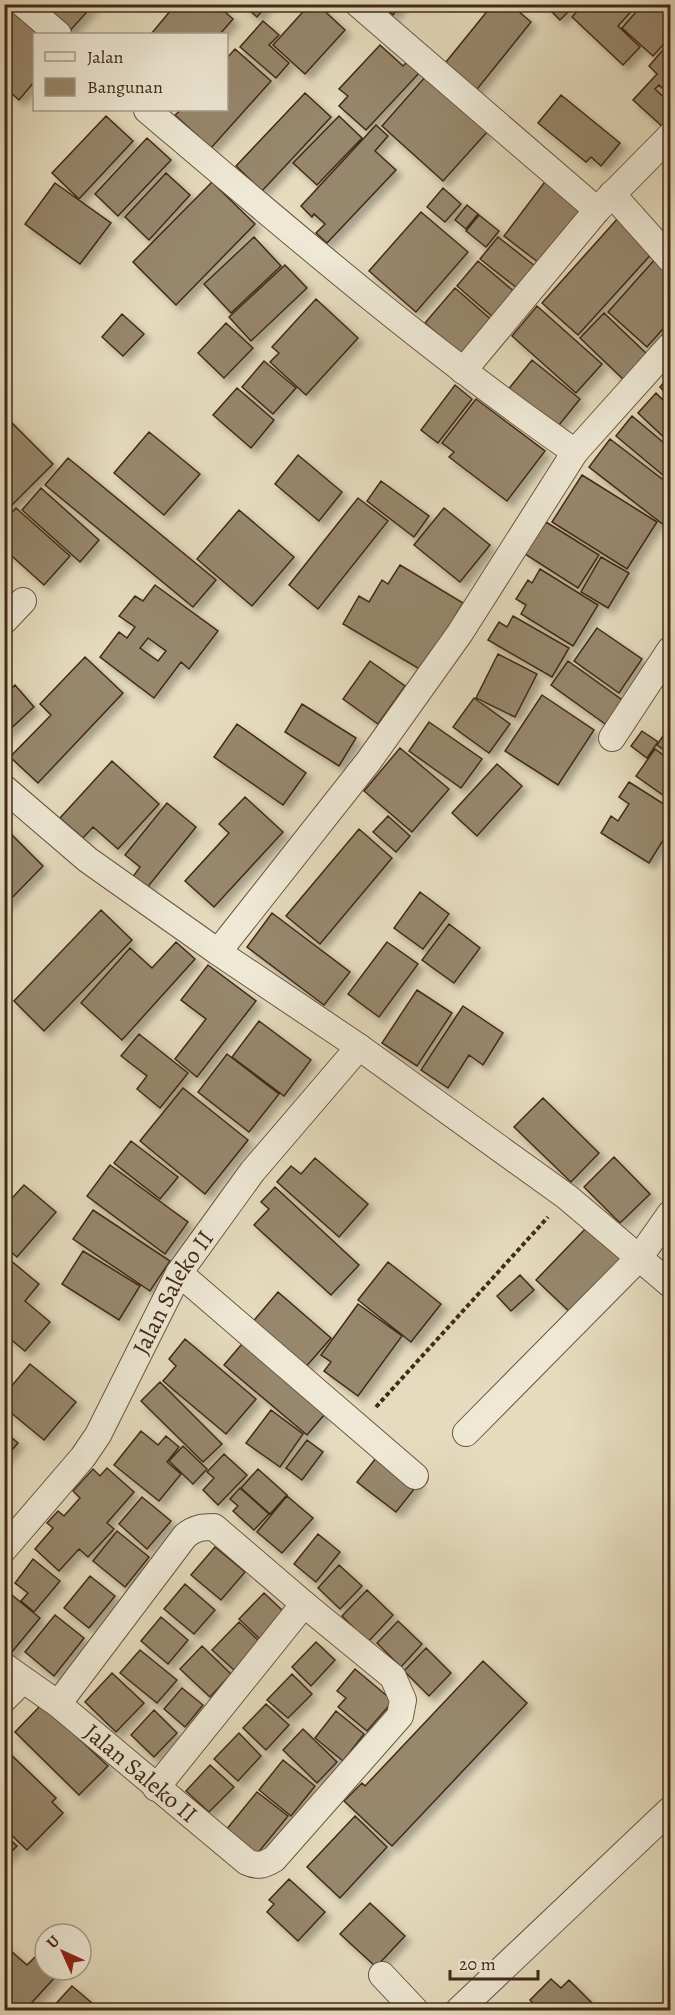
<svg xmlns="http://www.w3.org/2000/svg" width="675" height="2015" viewBox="0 0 675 2015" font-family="Alegreya,serif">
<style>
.building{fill:#97876d;stroke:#422b16;stroke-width:1.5;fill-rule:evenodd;filter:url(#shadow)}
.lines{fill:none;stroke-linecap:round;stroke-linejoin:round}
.street-casing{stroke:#6b5740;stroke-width:28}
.path{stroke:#422b16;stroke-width:4;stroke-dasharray:4.5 3;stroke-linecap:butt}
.street{stroke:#eee8d5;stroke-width:26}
.labels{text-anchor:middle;stroke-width:4.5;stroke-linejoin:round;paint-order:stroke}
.street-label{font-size:24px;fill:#422b16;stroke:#eee8d5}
</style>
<defs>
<filter id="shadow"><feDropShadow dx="5.5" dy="5.5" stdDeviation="3" flood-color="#0004"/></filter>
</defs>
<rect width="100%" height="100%" fill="#e5dbbe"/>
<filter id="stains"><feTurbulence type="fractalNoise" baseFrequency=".00333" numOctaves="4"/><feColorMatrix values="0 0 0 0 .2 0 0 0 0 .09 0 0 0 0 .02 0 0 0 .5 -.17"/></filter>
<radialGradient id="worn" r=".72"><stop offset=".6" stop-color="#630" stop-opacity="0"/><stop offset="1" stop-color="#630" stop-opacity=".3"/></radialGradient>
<!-- building -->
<path class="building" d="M4,4H7L42,34H34V82L19,100L4,87Z
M34,4H94L67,34Z
M176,4H216L233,19L220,34H151Z
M242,4H268L257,17Z
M310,4H317L345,30L305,74L273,45Z
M381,4H402L393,15Z
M493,4H510L531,22L474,93L442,67Z
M544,4H576L560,20Z
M584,4H638L618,26L640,47L623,65L572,17Z
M643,4H670V37L653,56L622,28Z
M263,21L279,35L269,45L289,63L276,78L240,47Z
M670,42V96L659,85L655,89L670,103V121L664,128L633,100L657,74L649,66Z
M380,45L403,66L409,60L421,71L366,130L339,106L348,96L339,89Z
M235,49L271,81L211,148L175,115L181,110H226V59Z
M426,76L488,131L443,181L382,126Z
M305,93L331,117L262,191L236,166Z
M561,95L620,143L601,166L591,157L586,162L538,123Z
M106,116L133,141L79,199L52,173Z
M339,116L362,138L317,185L293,163Z
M376,125L388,136L375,151L396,170L327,243L316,233L325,224L314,214L312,217L301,206Z
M147,138L171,160L118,216L95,194Z
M166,173L190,195L149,240L125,217Z
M547,179L586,210L543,266L504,236Z
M212,182L255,224L176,305L133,262Z
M55,183L111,223L80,264L25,224Z
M443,188L461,204L445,222L427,207Z
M467,205L478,214L466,229L455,220Z
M421,212L468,252L416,312L369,271Z
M479,215L499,231L486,247L466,231Z
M619,217L655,250L578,335L542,303Z
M254,237L281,266L231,313L204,284Z
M498,237L535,266L517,288L480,259Z
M656,258L670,271V321L647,347L608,312Z
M478,261L516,293L494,318L457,286Z
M285,265L307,288L251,341L229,317Z
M455,288L495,323L465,358L425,323Z
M316,299L358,338L306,395L270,362L279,353L272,347Z
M537,306L602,364L576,393L512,336Z
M604,313L649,356L625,381L580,338Z
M122,314L144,334L123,356L102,337Z
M226,323L253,348L224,378L198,353Z
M532,360L580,399L555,430L507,391Z
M264,361L296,388L273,414L242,387Z
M670,376V398L660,387Z
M455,385L472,399L438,443L421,430Z
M237,388L274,420L251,448L213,415Z
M656,393L670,407V443L638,413Z
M476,399L545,451L507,501L449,457L454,452L442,443Z
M4,415L53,464L4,513Z
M632,416L670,448V481L616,436Z
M149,432L200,474L164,515L114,473Z
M610,439L670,485V519L665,526L589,467Z
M298,455L342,492L319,521L275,484Z
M68,458L216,580L193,607L45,485Z
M582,475L657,522L627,569L552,522Z
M381,481L429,516L414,537L367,501Z
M41,488L99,540L80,562L22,510Z
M358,498L388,521L318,609L289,585Z
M16,508L70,556L44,585L4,549V521Z
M444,508L490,545L460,582L414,545Z
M239,510L294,557L252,606L197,559Z
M546,522L599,555L578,588L525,554Z
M601,557L629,573L608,608L581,592Z
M400,565L463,603L423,671L343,624L359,596L369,602L382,580L388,584Z
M540,569L598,605L573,646L521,614L526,605L516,599L528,580L532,583Z
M155,585L218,631L189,669L181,662L154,698L100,657L119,632L127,638L135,627L119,616L135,596L143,601ZM148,638L166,651L158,661L140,648Z
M513,616L569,648L552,677L488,640L499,622L507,627Z
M597,628L642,659L619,693L574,661Z
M498,654L537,674L515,717L476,698Z
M85,657L123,693L38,783L10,757L51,715L40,704Z
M370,661L405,686L378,724L343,699Z
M568,661L625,702L608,726L551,685Z
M15,685L34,707L4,735V695Z
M542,695L594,730L558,785L505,751Z
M474,698L510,724L489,753L453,727Z
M302,704L356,738L339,766L285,732Z
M429,722L482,759L461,788L409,751Z
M237,724L306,773L283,805L214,757Z
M670,725V754L657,745Z
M642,731L658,742L647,758L631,746Z
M400,748L449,789L412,832L364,791Z
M655,749L670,760V800L636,776Z
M112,761L159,804L118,849L93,827L83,838L60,818Z
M497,764L522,786L477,836L452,813Z
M629,782L670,808V829L649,863L601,833L611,816L618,821L629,804L619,797Z
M245,797L283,832L214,907L185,881L229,833L219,824Z
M167,803L196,827L146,889L132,878L140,867L125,855Z
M388,816L410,836L396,852L373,832Z
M4,827L43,866L4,906Z
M359,829L392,858L320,944L286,916Z
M420,892L449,914L423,949L394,928Z
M101,910L132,940L44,1031L14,1001Z
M272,913L350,972L324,1005L247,947Z
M449,924L480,948L454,983L422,960Z
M176,942L195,959L122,1040L81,1003L130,948L152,968Z
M387,942L418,964L379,1017L348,994Z
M208,965L256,1001L197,1077L175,1059L206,1019L181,1000Z
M417,990L452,1013L417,1066L382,1043Z
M463,1006L503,1033L483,1065L469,1055L448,1088L421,1070Z
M259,1021L311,1060L284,1096L232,1057Z
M139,1034L188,1073L160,1108L137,1089L147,1076L121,1056Z
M227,1054L279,1094L249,1132L198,1092Z
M183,1088L248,1140L205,1194L140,1141Z
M543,1098L599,1153L571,1182L514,1127Z
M131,1141L178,1177L160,1199L114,1163Z
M614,1157L650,1194L620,1223L584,1187Z
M315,1158L368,1204L339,1237L277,1182L291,1166L301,1174Z
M110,1165L188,1222L165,1254L87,1196Z
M24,1185L56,1212L17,1257L4,1246V1207Z
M275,1187L359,1265L331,1295L254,1225L269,1209L261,1202Z
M93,1210L170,1261L150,1291L73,1239Z
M587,1227L624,1262L574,1316L536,1280Z
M83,1251L140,1286L119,1320L62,1284Z
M4,1255L39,1284L25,1301L50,1322L25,1351L4,1334Z
M388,1262L441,1304L411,1342L358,1300Z
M520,1275L534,1290L511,1311L497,1296Z
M278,1292L331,1338L304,1369L251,1324Z
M358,1304L402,1336L358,1396L324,1371L331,1362L321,1355Z
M247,1338L330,1408L307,1435L224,1365Z
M185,1339L256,1399L226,1434L163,1381L176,1366L169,1359Z
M30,1364L76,1402L44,1440L4,1407V1395Z
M160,1382L222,1444L203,1462L141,1401Z
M271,1410L303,1434L280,1467L246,1443Z
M4,1431L18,1443L4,1459Z
M141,1431L158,1445L166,1436L179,1447L167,1462L181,1474L159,1501L114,1465Z
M307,1440L323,1452L302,1480L286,1468Z
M183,1446L207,1469L193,1484L169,1461Z
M380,1453L419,1483L396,1512L357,1482Z
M224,1454L247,1475L218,1505L203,1490L214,1478L207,1472Z
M107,1468L134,1492L107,1523L114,1529L88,1557L79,1549L59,1571L35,1549L53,1528L47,1523L58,1511L64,1516L80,1498L73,1491L93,1469L100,1476Z
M258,1469L287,1495L270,1514L241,1488Z
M240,1488L269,1514L254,1530L233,1511L238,1506L230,1499Z
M287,1496L313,1518L282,1553L257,1532Z
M142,1497L171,1521L147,1549L119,1524Z
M117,1531L149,1557L125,1587L93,1561Z
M318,1534L340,1552L316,1582L294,1564Z
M215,1547L245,1572L221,1600L191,1575Z
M33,1559L60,1581L34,1612L21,1601L28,1593L15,1583Z
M339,1565L362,1586L340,1609L318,1588Z
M90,1576L115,1596L89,1628L64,1608Z
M185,1584L215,1610L194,1634L164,1609Z
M367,1590L393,1615L368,1642L342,1616Z
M7,1591L40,1618L7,1658L4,1657V1594Z
M264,1593L285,1613L260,1639L239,1619Z
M55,1615L84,1638L54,1676L25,1652Z
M161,1617L188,1640L168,1664L141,1641Z
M398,1621L422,1644L401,1667L377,1643Z
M239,1622L260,1642L234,1670L212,1650Z
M316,1642L335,1660L311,1686L292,1667Z
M202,1646L231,1674L210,1697L180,1669Z
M426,1648L451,1673L429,1696L404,1671Z
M140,1650L177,1680L157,1703L120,1673Z
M483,1661L527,1703L392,1846L344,1801L362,1783L365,1786Z
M355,1669L393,1701L367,1731L338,1707L346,1698L337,1691Z
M112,1673L144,1703L116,1732L85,1702Z
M292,1674L312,1694L288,1718L267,1700Z
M182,1688L203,1705L185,1727L164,1709Z
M42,1704L108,1766L79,1795L15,1732Z
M266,1704L289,1725L266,1750L243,1728Z
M154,1710L177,1733L154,1757L131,1735Z
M336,1711L364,1734L343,1761L315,1738Z
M303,1729L337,1762L317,1783L283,1750Z
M239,1733L261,1756L238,1781L214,1759Z
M4,1748L56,1798L52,1802L63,1813L27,1850L4,1828Z
M283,1760L315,1786L291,1816L259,1790Z
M210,1765L234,1787L209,1812L186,1791Z
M257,1792L288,1816L257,1854L226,1830Z
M355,1816L387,1847L340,1898L307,1867Z
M4,1834L17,1846L4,1859Z
M289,1879L325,1912L298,1941L267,1912L274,1904L269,1900Z
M370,1903L405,1936L376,1967L340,1934Z
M4,1945L27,1965L36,1956L45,1964V1970H52L57,1975L25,2010H4Z
M551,1979L561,1988L569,1980L599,2010H539L530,2000Z
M72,1986L100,2010H50Z"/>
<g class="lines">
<defs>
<g id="street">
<path d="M23,4L58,34"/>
<path d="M358,4L597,210"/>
<path d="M147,110C286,228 425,348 575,452L460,633L368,762L218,952"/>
<path d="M612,194L670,259"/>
<path d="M463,371L597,210L670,136"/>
<path d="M575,452L670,346"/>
<path d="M4,621L23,601"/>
<path d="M612,738L670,650"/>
<path d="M4,788L88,860L218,952L359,1047L567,1197L670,1284"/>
<path d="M179,1273L415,1476"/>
<path d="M466,1433L639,1258L670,1214"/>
<path id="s1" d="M4,1549L83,1457L98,1435L179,1273L252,1172L359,1047"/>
<path id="s2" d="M4,1666L58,1704L247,1862C258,1867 264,1865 274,1859L400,1716L403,1700L393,1677L304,1604L214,1527C202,1527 194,1528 185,1536L58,1704"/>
<path d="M4,1699L23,1680"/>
<path d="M156,1788L304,1604"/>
<path d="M382,1975L415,2010"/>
<path d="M459,2010L670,1810"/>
</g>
</defs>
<!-- street casing -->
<use href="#street" class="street-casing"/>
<!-- path -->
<path class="path" d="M376,1407L548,1217"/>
<!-- street -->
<use href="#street" class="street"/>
</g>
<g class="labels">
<!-- street labels -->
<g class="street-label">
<text dy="8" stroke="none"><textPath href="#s1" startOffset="309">Jalan Saleko II</textPath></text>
<text dy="8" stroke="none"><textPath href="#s2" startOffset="174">Jalan Saleko II</textPath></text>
</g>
</g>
<!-- margin -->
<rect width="675" height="2015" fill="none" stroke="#e5dbbe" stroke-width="24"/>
<rect x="6" y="6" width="663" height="2003" fill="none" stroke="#422b16" stroke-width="3"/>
<rect x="12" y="12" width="651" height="1991" fill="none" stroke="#422b16" stroke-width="1.5"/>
<!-- legend -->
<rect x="33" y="33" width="195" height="78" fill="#eee8d5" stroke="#a99c89" stroke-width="1.5"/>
<rect x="45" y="52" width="30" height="9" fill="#eee8d5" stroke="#a99c89" stroke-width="1.5"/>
<text x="87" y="63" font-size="18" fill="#422b16">Jalan</text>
<rect x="45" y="78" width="30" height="18" fill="#97876d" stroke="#a99c89" stroke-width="1.5"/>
<text x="87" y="93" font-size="18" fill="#422b16">Bangunan</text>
<!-- north arrow -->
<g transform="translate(63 1952) rotate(315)"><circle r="28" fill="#eee8d5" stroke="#a99c89" stroke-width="1.5"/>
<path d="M0-4.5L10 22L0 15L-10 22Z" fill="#8f2418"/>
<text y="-9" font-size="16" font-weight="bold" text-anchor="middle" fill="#422b16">U</text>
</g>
<!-- scale -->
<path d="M450 1970v9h88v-9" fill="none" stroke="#422b16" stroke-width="3"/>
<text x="459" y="1970" font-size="18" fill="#422b16" stroke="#eee8d5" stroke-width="4.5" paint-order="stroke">20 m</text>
<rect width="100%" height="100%" filter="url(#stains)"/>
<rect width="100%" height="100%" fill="url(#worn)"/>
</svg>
